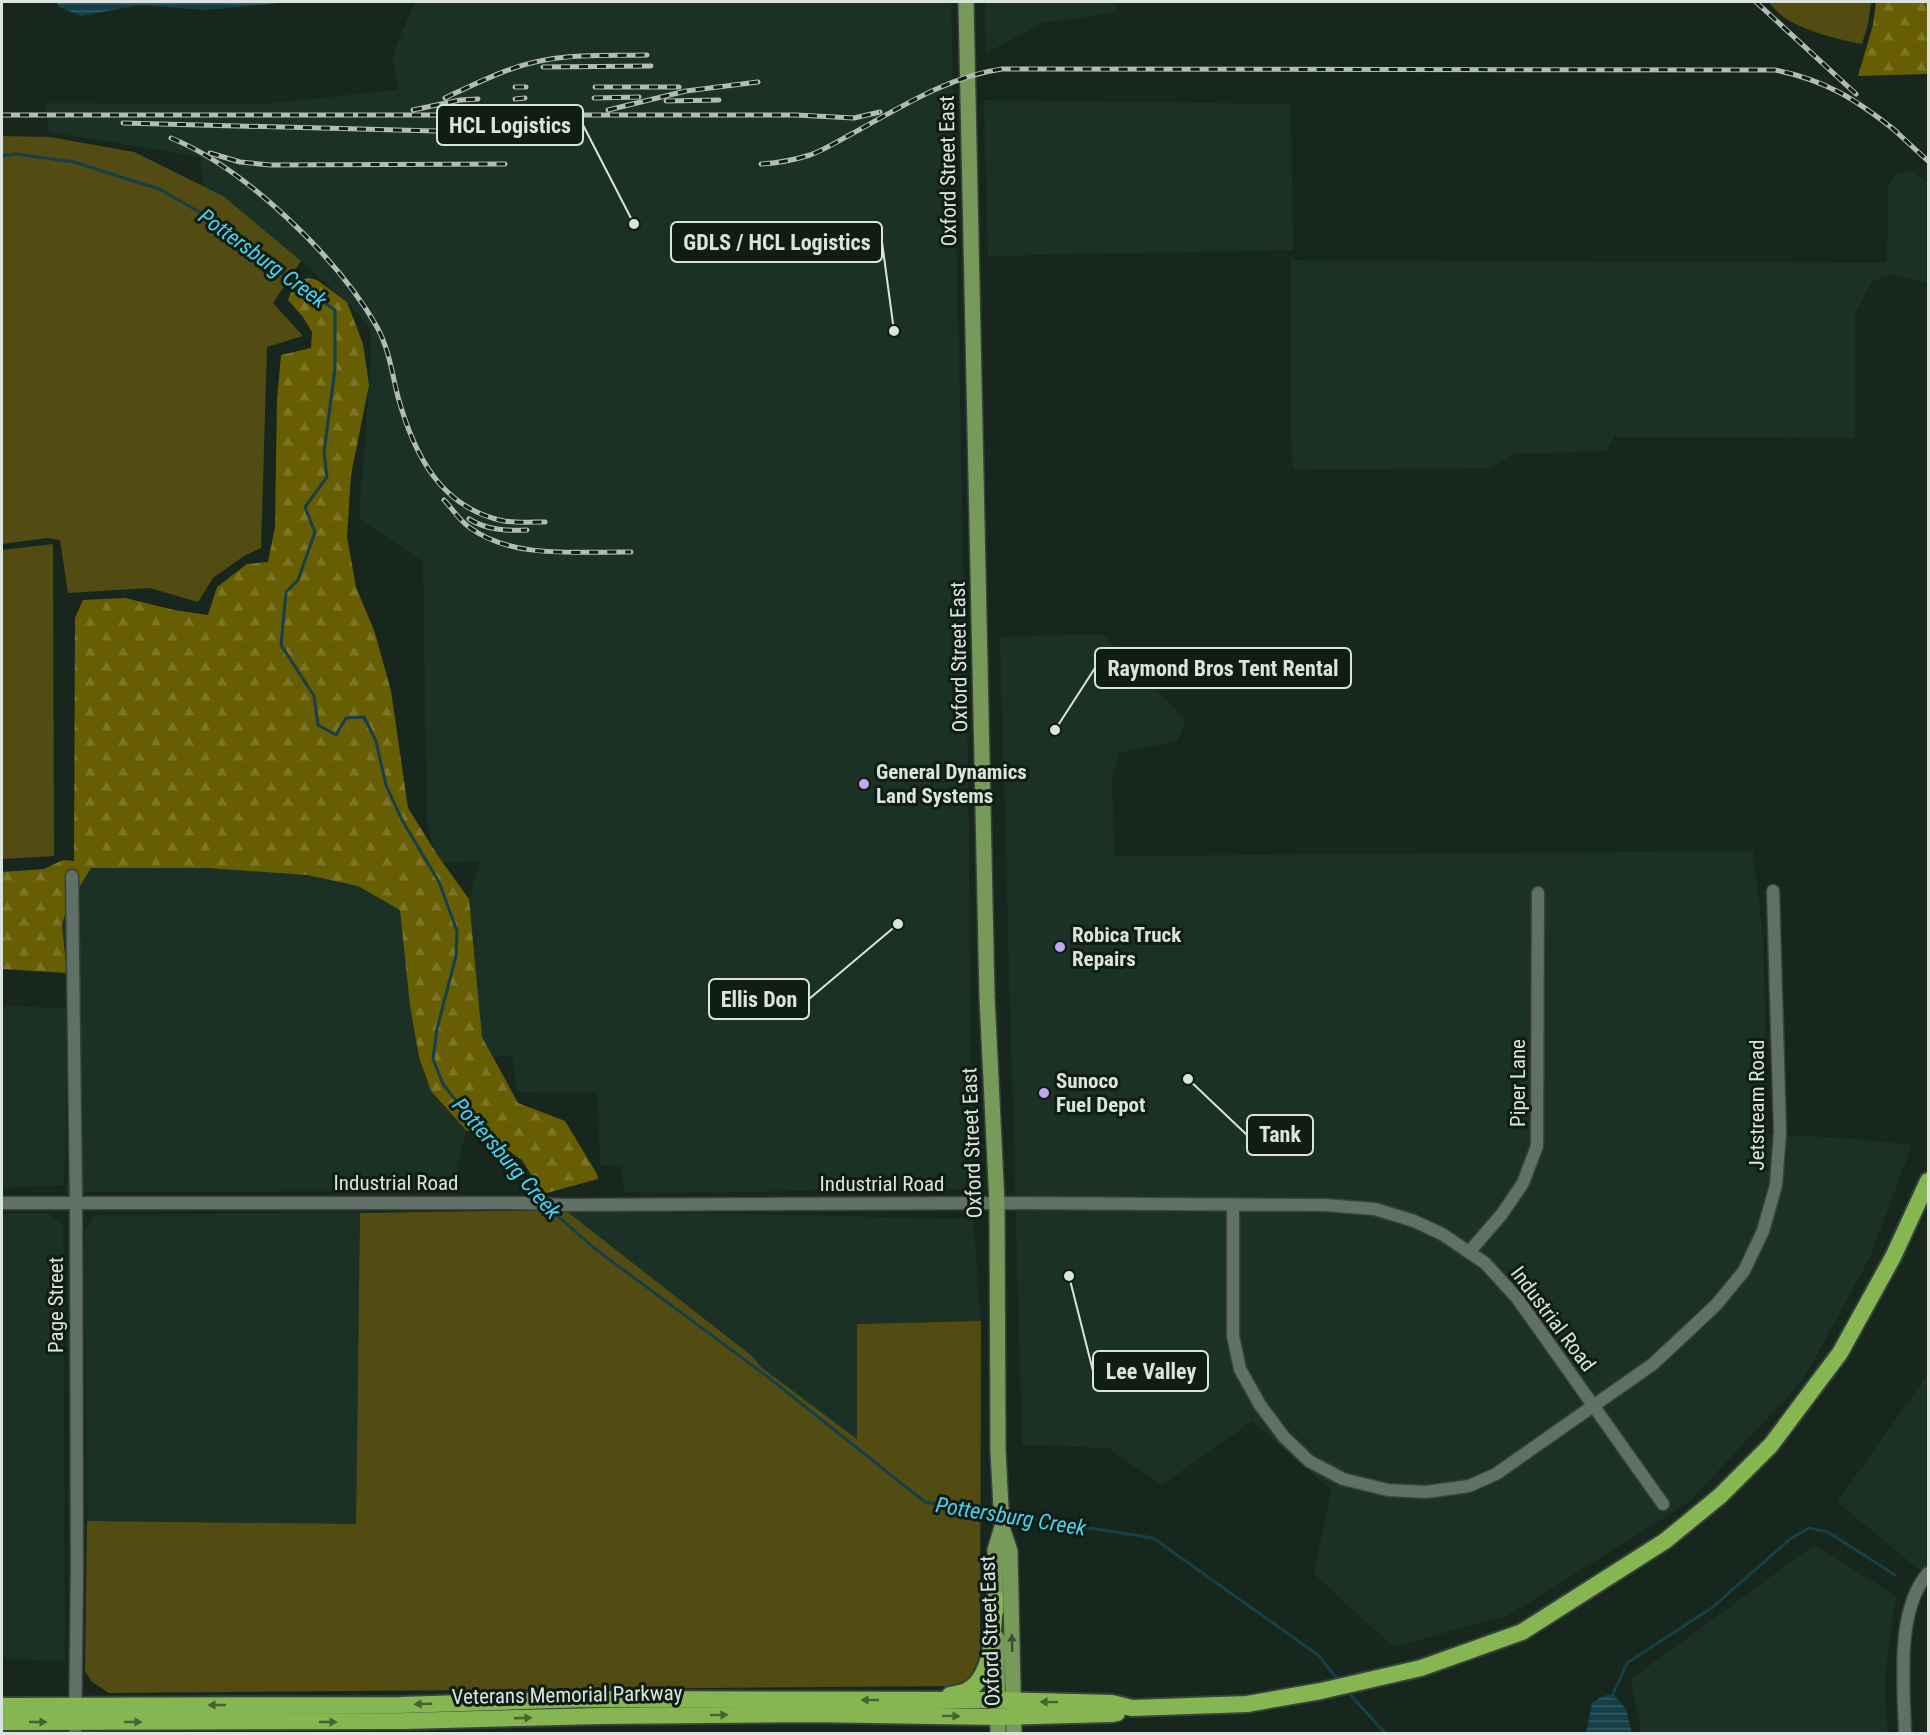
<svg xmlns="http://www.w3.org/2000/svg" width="1930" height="1735" viewBox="0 0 1930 1735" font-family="'Roboto Condensed',sans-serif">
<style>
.built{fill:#1b3125}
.green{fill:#534c12}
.forest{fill:url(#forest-firs)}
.water{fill:url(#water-rules)}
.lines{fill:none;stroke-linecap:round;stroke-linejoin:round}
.stream{stroke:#154049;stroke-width:3}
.minor-casing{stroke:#37423b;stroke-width:15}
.major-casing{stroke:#37423b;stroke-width:18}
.highway-casing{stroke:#37423b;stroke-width:20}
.minor{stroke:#607066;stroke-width:12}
.major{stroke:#779a5a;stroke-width:15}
.highway{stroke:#86b652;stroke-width:16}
.rail-casing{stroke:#b2bcb6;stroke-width:5}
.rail{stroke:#0f1d15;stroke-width:3;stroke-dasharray:9;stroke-linecap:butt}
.oneway{fill:#394f31}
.oneway2{fill:#456230}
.poi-dot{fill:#c3a7f2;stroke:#0f1d15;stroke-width:2}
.labels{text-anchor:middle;stroke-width:6;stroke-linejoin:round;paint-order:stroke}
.street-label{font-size:21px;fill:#dae3de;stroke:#0f1d15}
.poi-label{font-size:21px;font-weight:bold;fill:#dae3de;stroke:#0f1d15;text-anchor:start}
.water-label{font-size:22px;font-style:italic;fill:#4bd2f0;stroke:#0f1d15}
.leader{fill:none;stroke:#dae3de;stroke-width:2}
.callout-dot{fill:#dae3de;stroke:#0f1d15;stroke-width:2}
.callout{fill:#0f1d15;stroke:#dae3de;stroke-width:2}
.callout-label{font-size:22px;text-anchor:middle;font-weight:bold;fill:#dae3de}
</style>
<defs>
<pattern id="forest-firs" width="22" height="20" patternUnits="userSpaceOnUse" patternTransform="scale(1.5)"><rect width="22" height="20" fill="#675d03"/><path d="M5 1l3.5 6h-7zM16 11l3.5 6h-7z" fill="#7c7427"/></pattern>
<pattern id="water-rules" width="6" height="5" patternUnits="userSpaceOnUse" patternTransform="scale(1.5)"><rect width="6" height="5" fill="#154049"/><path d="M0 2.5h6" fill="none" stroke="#365b63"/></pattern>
</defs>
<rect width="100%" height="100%" fill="#18271e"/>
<!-- built -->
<path class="built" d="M415,2H951L968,768L973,1189L625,1193L621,1167L600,1165L597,1093L517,1092L512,1055L493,1057L482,1037L469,899L480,862L437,863L427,823L423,562L359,518L369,385L371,345L370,328L347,302L301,261L223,196L204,187L200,157L49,132L45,103L262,104L398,90L393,59L396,46Z
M985,2H1116V13L1043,23L986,53Z
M984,100L1291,104L1293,250L988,256Z
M1914,171L1928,184V284L1892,274L1873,281L1855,312V438L1616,437V433L1606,451L1515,454L1490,468L1293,470L1291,433L1290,260L1887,263L1888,186L1897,174Z
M1102,634L1186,721L1177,741L1119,753L1112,780L1115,856L1753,851L1763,938L1768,1134L1846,1138L1912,1145L1869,1259L1803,1380L1689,1502L1509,1615L1393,1647L1314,1574L1331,1490L1252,1421L1162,1485L1108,1448L1022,1445L1000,637Z
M91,868H208L307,875L358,886L400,910L410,1006L419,1057L431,1091L466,1130L452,1191L65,1192L69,1179L68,1037L64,1185L2,1188V1006L68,1008V976L62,925L70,901Z
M565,1210L973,1219L981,1321L858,1324L857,1440L762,1368L752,1356Z
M360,1213L356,1525L87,1521L84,1231L94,1215Z
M2,1214H50L63,1225L65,1661L2,1659Z
M1928,1374V1577L1837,1502Z
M1814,1545L1896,1596L1885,1676L1887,1733H1641L1631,1679Z"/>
<!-- green -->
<path class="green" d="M1768,2H1871L1868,24L1862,44C1839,40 1805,31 1785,18C1779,14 1773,7 1768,2Z
M2,136L50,137L134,152L223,196L301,261L273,303L303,336L267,347L261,548L244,556L213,578L198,602L150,588L68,593L60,540L47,538L2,544Z
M53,544L54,856L2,859V550Z
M565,1210L752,1356L762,1368L857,1439V1324L981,1321L980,1654L971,1677L955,1686L109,1693L92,1682L85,1671L87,1521L356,1524L360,1213Z"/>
<!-- forest -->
<path class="forest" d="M1876,2H1928V74L1858,76L1873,25Z
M309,278L317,280L347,302L363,344L369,385L351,475L347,537L356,587L375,633L391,691L408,808L438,856L469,899L482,1037L518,1103L565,1121L597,1174L598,1179L543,1194L522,1160L499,1145L466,1130L431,1091L419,1057L410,1006L400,910L358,886L307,875L208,868H91L67,907L62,925L67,973L2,969V872L44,869L63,860L74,861L75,618L83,600L125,598L174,610L208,615L217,587L247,564L268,562L275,527L277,399L281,355L311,348L312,332L303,317L288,300L295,282Z"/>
<!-- water -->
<path class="water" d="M56,2H290L205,10L140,5L81,16L59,7Z
M1613,1694L1626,1709L1632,1733H1586L1592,1703L1603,1696Z"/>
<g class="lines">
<!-- stream -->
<path class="stream" d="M2,156L16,154L74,162L159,189L231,230L256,255L335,310V369L324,452L327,477L305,507L315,532L298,580L286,592L281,645L314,696L318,725L336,735L346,718L364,717L376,741L386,785L402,820L439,882L457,931L456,956L437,1029L433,1059L443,1084L484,1137L542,1200
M551,1210L594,1248L764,1374L925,1502L997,1513
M1007,1515L1153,1538L1318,1655L1339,1681
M1347,1691L1386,1734
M1614,1698L1613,1694L1627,1663L1713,1607L1790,1539L1809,1528L1828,1532L1895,1575"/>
<defs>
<path id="minor" d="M72,876L76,1202L77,1570L75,1734
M2,1203H524L562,1205L997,1203L1325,1205L1375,1209L1414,1221L1442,1234L1485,1263L1517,1298L1663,1504
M1233,1205V1336L1240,1369L1260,1405L1284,1437L1309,1461L1343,1479L1388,1490L1426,1492L1469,1486L1496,1474L1653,1364L1716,1305L1744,1271L1763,1231L1776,1185L1780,1132L1773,891
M1469,1252L1502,1214L1523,1183L1537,1146L1538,893
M1905,1734C1904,1684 1895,1612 1928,1573"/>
<path id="major" d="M966,2L987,997L997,1203L998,1451L1002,1527L1010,1551L1014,1734
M996,1611L995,1550L1002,1527
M997,1638L998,1734"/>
<path id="highway" d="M950,1695C956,1694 964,1693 968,1690C995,1674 993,1625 995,1598
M2,1706L400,1705L587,1699L999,1700L1112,1703L1132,1708L1247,1704L1321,1691L1421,1668L1522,1632L1665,1541L1720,1496L1771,1445L1840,1353L1893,1257L1928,1181
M2,1722L405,1721L600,1716L808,1714L998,1717L1111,1714L1117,1713"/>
</defs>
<!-- minor casing -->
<use href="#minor" class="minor-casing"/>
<!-- major casing -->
<use href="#major" class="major-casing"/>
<!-- highway casing -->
<use href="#highway" class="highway-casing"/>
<!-- minor -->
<use href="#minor" class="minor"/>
<!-- major -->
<use href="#major" class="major"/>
<!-- highway -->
<use href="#highway" class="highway"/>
<defs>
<path id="rail" d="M1756,2L1856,94
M543,67L651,66
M515,87H526
M595,87H679
M445,98C477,83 510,66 545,60C578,54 613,56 647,55
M594,98L639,97
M515,99L525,98
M666,101L719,100
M413,110L460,100L478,99
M608,110L686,91L758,82
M2,115H365
M358,115H796L854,118L880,112
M123,123L436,131H525
M1891,127L1928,161
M171,138C245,168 338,258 377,327C389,349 392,373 398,397C414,454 440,508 504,521C517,523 532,522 545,522
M210,153L240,162L270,165L505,164
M761,164C778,163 794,160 810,155C827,149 843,138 859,130C904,105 951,76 1002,69L1775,70C1826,80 1857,100 1897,132
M444,500C452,508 459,520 469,527C513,560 579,551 631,552
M469,519C487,530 506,531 527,530"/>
</defs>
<!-- rail casing -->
<use href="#rail" class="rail-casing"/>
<!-- rail -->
<use href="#rail" class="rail"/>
</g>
<!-- one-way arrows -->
<defs><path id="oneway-solid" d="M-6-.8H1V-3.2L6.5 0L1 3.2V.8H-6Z" transform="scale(1.5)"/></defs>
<use class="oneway" href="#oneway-solid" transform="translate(1012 1643) rotate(-92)"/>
<g class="oneway2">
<use href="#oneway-solid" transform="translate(870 1700) rotate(-180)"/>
<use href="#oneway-solid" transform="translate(1049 1702) rotate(-179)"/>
<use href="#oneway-solid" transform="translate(423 1704) rotate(178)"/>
<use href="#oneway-solid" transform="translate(217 1705) rotate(180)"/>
<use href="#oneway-solid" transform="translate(719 1715) rotate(-1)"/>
<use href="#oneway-solid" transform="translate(951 1716) rotate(1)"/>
<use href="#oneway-solid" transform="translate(523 1718) rotate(-2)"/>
<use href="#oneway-solid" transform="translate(38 1722)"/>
<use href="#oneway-solid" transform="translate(133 1722)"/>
<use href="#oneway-solid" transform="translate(328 1722)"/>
</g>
<!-- markers -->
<g class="poi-dot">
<circle cx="864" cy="784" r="6"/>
<circle cx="1060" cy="947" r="6"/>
<circle cx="1044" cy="1093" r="6"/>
</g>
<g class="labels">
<!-- street labels -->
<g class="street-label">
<text transform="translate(948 171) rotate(-91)" y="7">Oxford Street East</text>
<text transform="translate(959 657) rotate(-91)" y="7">Oxford Street East</text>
<text transform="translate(1518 1083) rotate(-90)" y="7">Piper Lane</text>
<text transform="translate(1757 1105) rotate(-90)" y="7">Jetstream Road</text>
<text transform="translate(972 1143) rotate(-92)" y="7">Oxford Street East</text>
<text x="396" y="1190">Industrial Road</text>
<text x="882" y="1191">Industrial Road</text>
<text transform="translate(56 1305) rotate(-90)" y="7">Page Street</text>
<text transform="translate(1553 1319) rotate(53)" y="7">Industrial Road</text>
<text transform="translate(990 1631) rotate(-92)" y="7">Oxford Street East</text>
<text transform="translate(567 1695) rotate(-1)" y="7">Veterans Memorial Parkway</text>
</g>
<!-- poi labels -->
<g class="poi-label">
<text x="876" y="779">General Dynamics<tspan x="876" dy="24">Land Systems</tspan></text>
<text x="1072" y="942">Robica Truck<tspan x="1072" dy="24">Repairs</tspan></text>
<text x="1056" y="1088">Sunoco<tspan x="1056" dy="24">Fuel Depot</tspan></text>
</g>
<!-- water labels -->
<g class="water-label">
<text transform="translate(263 258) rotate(36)" y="8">Pottersburg Creek</text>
<text transform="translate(507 1158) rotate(49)" y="8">Pottersburg Creek</text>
<text transform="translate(1011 1516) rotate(9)" y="8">Pottersburg Creek</text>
</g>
</g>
<!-- callouts -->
<path class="leader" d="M634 224L583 125M894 331L882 242M1055 730L1095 668M898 924L809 999M1188 1079L1247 1135M1069 1276L1093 1371"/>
<g class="callout-dot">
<circle cx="634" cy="224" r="6"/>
<circle cx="894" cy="331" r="6"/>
<circle cx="1055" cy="730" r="6"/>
<circle cx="898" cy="924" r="6"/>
<circle cx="1188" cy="1079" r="6"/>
<circle cx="1069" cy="1276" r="6"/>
</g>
<g class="callout">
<rect x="437" y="105" width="146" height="40" rx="6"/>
<rect x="671" y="222" width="211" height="40" rx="6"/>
<rect x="1095" y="648" width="256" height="40" rx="6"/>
<rect x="709" y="979" width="100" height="40" rx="6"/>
<rect x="1247" y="1115" width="66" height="40" rx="6"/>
<rect x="1093" y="1351" width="115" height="40" rx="6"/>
</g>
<g class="callout-label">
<text x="510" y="133">HCL Logistics</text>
<text x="777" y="250">GDLS / HCL Logistics</text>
<text x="1223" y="676">Raymond Bros Tent Rental</text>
<text x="759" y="1007">Ellis Don</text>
<text x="1280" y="1142">Tank</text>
<text x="1151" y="1379">Lee Valley</text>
</g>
<!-- border -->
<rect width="1930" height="1735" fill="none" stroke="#dae3de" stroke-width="6"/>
</svg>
